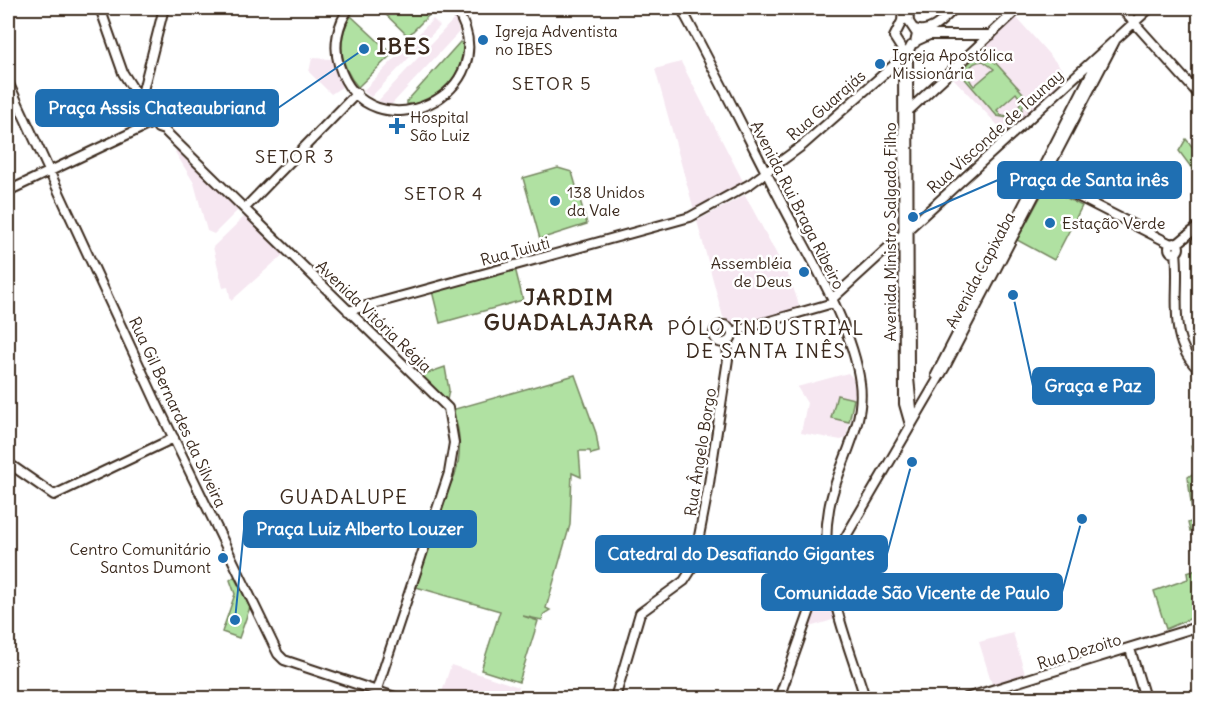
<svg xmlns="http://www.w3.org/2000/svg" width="1207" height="706" viewBox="0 0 1207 706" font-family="Delius,sans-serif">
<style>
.built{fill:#f6e7f1}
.green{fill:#b0e1a2;stroke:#768660;stroke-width:1.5;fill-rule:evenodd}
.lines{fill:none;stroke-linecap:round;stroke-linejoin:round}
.secondary-casing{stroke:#3b2a1e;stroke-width:12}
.secondary{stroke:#fff;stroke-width:8}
.poi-dot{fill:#1f6fb2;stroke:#fff;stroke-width:2}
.labels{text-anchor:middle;stroke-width:5;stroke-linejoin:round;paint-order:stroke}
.poi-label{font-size:16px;fill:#3b2a1e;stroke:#fff;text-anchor:start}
.street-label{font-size:16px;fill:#3b2a1e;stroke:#fff}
.neighbourhood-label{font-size:18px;letter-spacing:1.5px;fill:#3b2a1e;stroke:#fff}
.quarter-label{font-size:20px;letter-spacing:1.5px;fill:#3b2a1e;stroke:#fff}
.district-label{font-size:22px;font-weight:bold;letter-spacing:1.5px;fill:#3b2a1e;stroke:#fff}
.leader{fill:none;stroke:#1f6fb2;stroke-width:2}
.callout-dot{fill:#1f6fb2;stroke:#fff;stroke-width:2}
.callout{fill:#1f6fb2;stroke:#1f6fb2;stroke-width:2}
.callout-label{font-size:18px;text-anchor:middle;font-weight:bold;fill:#fff}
</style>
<rect width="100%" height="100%" fill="#fff"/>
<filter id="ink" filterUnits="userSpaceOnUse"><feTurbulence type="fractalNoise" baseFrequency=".0167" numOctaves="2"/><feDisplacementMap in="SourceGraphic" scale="12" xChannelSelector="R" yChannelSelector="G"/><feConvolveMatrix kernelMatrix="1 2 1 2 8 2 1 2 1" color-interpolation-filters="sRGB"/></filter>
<g filter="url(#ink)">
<!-- built -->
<path class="built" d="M1016,17L1069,77L1006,134L952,77Z
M455,18L459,32L391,105L378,101Z
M433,19L440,26L371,97L363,91Z
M312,58L331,59L342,87L331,94L309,72Z
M681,62L744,183L694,210L655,69Z
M179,149L240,208L214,234L207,231L194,183L175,152Z
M745,195L791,281L799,305L795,309L733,325L723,317L697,221Z
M246,215L285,253L231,301L228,287L223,288L213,247Z
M848,373L853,378L855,391L846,438L841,440L801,433L807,403L797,387Z
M823,582L836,619L806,628Z
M1013,633L1025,674L992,684L979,642Z
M451,665L519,687L515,698H440Z"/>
<!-- green -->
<path class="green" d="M379,8H436L408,36Z
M351,16L392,54L358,87C340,67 336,39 351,16Z
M460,42L463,44C463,75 440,105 407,104V101Z
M983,49L1032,103L1028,106L1024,103L1021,113L1013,119L997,116L965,79C963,66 970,58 983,58L979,53ZM983,61L994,69L974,86C965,76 967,62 983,61ZM1016,93L1021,100L1018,111L1009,116L1001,115L997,110Z
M1186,139L1199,155V178L1179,151Z
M558,168L572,172L587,224L540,239L523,178Z
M1046,187L1082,206L1054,260L1017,240Z
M515,268L523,300L440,323L432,291Z
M445,367L449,390L446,405L419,376Z
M575,375L596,433L599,452L591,454L590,451H579L581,477L572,473L570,525L546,608L550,610L544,614L542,620L523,616L538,621L519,682L481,670L500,611L416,587L446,499L445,491C462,474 463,435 453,414L455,409Z
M837,395L854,399L849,422L831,418Z
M1199,444H1200L1199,546L1194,530L1190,531L1188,523L1193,521L1188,477L1195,472L1191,446Z
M1199,569V615L1166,629L1154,591L1188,579L1187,573Z
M234,577L250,607L239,638L222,632L235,594L230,580Z"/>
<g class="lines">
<defs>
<path id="secondary" d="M100,8L123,73L158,128L164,130L448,408L454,443L449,473L374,698
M349,8C338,24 333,45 339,65C368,159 512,93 455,8
M681,8C717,74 750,142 785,209C811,259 853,327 860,383C866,428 836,466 829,509C817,574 847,638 865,698
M903,8L902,21L894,37L903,51L904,404L910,425
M908,8L909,22L917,34L915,43
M1121,8L1200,96
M915,29C932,35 944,18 955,8
M916,41L929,35H991
M911,46L908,52L909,378L913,419
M8,82L158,406L278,654L284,660L398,698
M140,102L164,8
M906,113L1019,8
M1042,178L1171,244
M8,191L154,122
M245,208L357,93
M1169 248a5 5 0 1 1 10 0a5 5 0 1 1-10 0Z
M1177,244L1200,225
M1176,252C1181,294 1165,339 1200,371
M832,299L1150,8
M348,311L690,217L750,184L803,145L903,57
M714 334a9 9 0 1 1 18 0a9 9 0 1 1-18 0Z
M732,332L833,303
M936,375L1099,58
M8,463L54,495L174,438
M1130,649L1145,698
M615,698L640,613L684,581L693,567L708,490L728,359L727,342
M779,698L821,579L945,367L1116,39
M966,698L1200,626
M1198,698L1200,697"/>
</defs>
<!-- secondary casing -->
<use href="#secondary" class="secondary-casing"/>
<!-- secondary -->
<use href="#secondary" class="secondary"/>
</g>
</g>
<!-- markers -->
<g class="poi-dot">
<circle cx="483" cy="40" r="6"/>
<circle cx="880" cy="64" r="6"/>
<path d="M394 117h6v6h6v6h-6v6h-6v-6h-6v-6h6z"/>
<circle cx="555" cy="201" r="6"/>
<circle cx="1050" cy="223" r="6"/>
<circle cx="804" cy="272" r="6"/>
<circle cx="223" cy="558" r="6"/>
</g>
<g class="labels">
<!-- poi labels -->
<g class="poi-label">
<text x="495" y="37">Igreja Adventista<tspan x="495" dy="18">no IBES</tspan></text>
<text x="892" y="61">Igreja Apostólica<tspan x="892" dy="18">Missionária</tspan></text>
<text x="410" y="123">Hospital<tspan x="410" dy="18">São Luiz</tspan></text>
<text x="567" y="198">138 Unidos<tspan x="567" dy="18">da Vale</tspan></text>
<text x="1062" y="229">Estação Verde</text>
<text x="792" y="269" text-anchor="end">Assembléia<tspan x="792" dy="18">de Deus</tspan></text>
<text x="211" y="555" text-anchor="end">Centro Comunitário<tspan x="211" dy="18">Santos Dumont</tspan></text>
</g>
<!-- street labels -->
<g class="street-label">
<text transform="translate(826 105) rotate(-41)" y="6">Rua Guarajás</text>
<text transform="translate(995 131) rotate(-42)" y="6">Rua Visconde de Taunay</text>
<text transform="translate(798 205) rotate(63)" y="6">Avenida Rui Braga Ribeiro</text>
<text transform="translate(890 232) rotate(-90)" y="6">Avenida Ministro Salgado Filho</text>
<text transform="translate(515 251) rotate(-15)" y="6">Rua Tuiuti</text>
<text transform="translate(980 270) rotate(-62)" y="6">Avenida Capixaba</text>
<text transform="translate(374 316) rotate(44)" y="6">Avenida Vitória Régia</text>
<text transform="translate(178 412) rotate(65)" y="6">Rua Gil Bernardes da Silveira</text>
<text transform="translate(700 452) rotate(-81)" y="6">Rua Ângelo Borgo</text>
<text transform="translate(1079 651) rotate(-17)" y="6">Rua Dezoito</text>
</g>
<!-- neighbourhood labels -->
<g class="neighbourhood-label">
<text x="552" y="90">SETOR 5</text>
<text x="295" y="163">SETOR 3</text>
<text x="444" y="200">SETOR 4</text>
</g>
<!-- quarter labels -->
<g class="quarter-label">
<text x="766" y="335">PÓLO INDUSTRIAL<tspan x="766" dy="23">DE SANTA INÊS</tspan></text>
<text x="344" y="504">GUADALUPE</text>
</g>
<!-- district labels -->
<g class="district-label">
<text x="404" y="54">IBES</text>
<text x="569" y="305">JARDIM<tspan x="569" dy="25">GUADALAJARA</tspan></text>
</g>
</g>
<!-- callouts -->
<path class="leader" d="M364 49L278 108M913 217L998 180M1013 295L1033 386M235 620L244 529M912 462L887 554M1082 519L1062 592"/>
<g class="callout-dot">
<circle cx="364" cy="49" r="6"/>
<circle cx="913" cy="217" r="6"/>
<circle cx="1013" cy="295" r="6"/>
<circle cx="235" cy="620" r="6"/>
<circle cx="912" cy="462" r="6"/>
<circle cx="1082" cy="519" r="6"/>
</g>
<g class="callout">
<rect x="36" y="90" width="242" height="36" rx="6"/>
<rect x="998" y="162" width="183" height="36" rx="6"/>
<rect x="1033" y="368" width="121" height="36" rx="6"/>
<rect x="244" y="511" width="232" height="36" rx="6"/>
<rect x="596" y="536" width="291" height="36" rx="6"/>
<rect x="762" y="574" width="300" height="36" rx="6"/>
</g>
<g class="callout-label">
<text x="157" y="114">Praça Assis Chateaubriand</text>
<text x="1089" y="186">Praça de Santa inês</text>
<text x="1093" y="392">Graça e Paz</text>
<text x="360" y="535">Praça Luiz Alberto Louzer</text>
<text x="741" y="560">Catedral do Desafiando Gigantes</text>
<text x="912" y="599">Comunidade São Vicente de Paulo</text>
</g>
<!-- margin -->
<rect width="1207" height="706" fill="none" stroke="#fff" stroke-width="30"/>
<rect x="15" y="15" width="1177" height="676" fill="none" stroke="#3b2a1e" stroke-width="2" filter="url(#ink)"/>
</svg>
